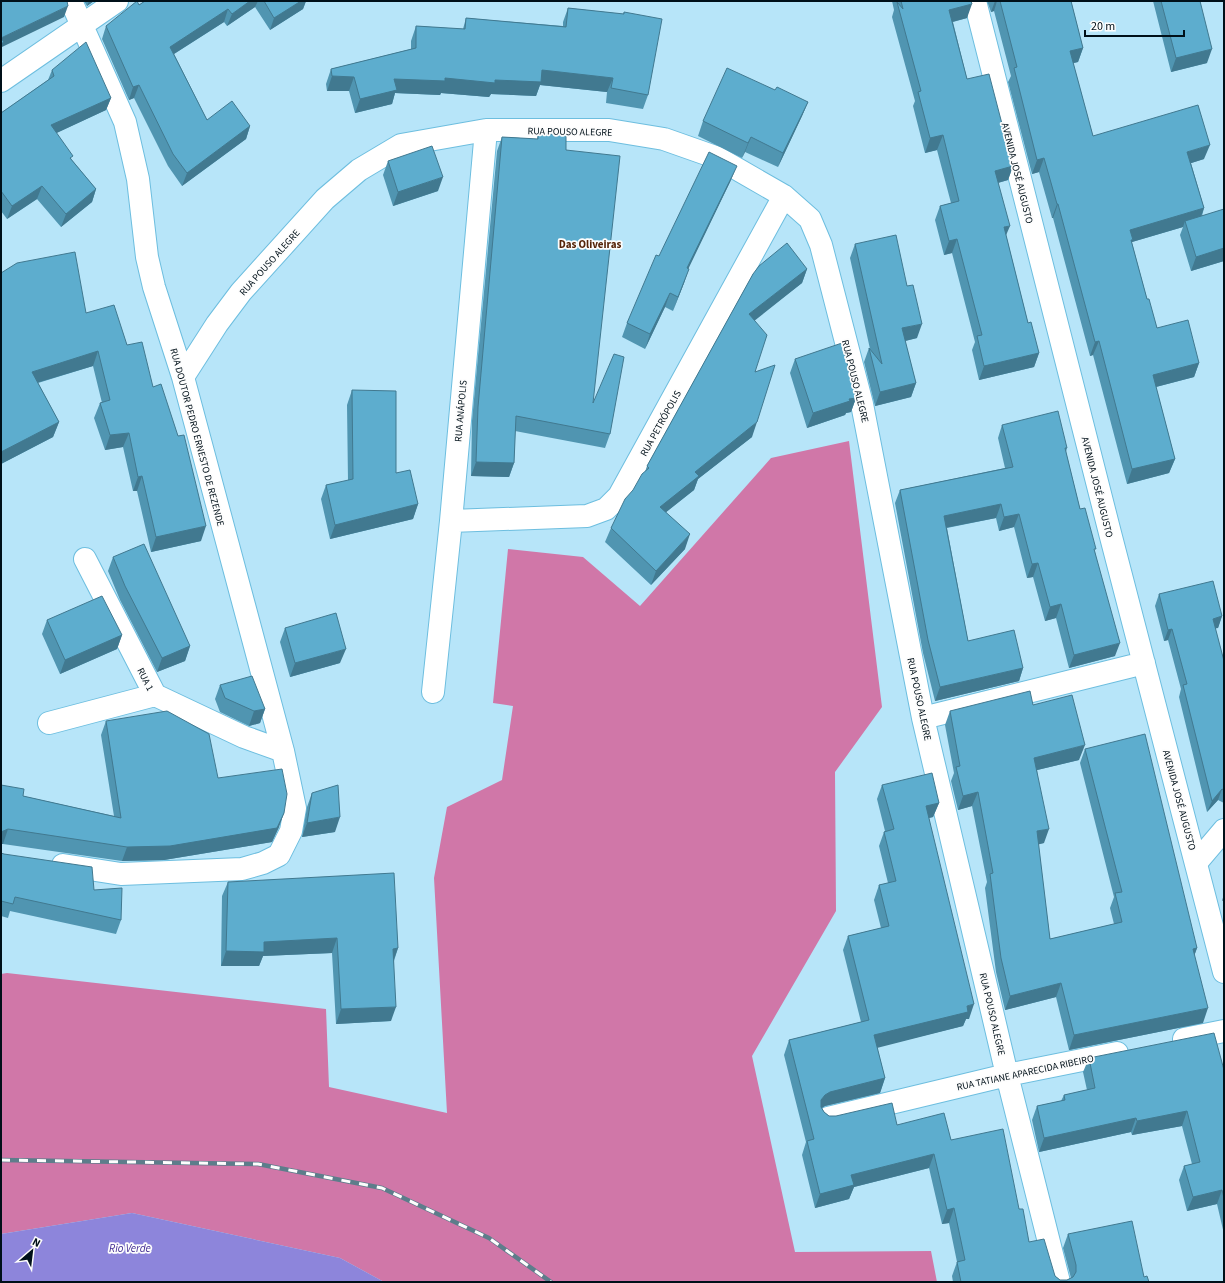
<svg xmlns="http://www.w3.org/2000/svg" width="1225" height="1283" viewBox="0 0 1225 1283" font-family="'Source Sans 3',sans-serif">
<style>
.forest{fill:#d077a8}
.water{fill:#8d85db}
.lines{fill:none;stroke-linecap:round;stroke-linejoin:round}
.minor-casing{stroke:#6dbedf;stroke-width:24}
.minor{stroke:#fff;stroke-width:22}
.rail-casing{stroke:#5d7d8b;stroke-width:4.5}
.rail{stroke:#fdfdfd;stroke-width:3;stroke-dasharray:9;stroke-linecap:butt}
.wall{fill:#5095b1}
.shaded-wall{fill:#417990}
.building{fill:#5dadce;stroke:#417990}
.labels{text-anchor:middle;stroke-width:3.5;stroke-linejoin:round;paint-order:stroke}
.street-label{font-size:10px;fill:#001019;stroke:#fdfdfd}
.neighbourhood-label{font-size:11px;font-weight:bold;fill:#542409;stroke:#fdfdfd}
.water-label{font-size:11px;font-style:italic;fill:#442e93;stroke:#fdfdfd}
</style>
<rect width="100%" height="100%" fill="#b7e5f9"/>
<!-- forest -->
<path class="forest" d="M849,441L882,707L835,772L836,911L752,1056L795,1252L931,1251L937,1282H384L340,1258L132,1213L1,1234V974L7,973L326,1009L329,1087L447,1113L434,878L447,807L502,780L513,706L493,703L508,549L583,557L640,606L771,458Z"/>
<!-- water -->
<path class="water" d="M132,1213L340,1258L384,1282H1V1234Z"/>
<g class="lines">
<defs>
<path id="minor" d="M975,1L1110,533L1224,972
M1,81L117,1
M183,377L217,324L241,292L325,199L359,170L401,145L486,130H609L664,139L718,158L784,196L810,219L821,245L862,404L923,718L1007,1075L1059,1282
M451,521L587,516L606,509L619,496L784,196
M85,559L155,695L244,737L283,751
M433,692L451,521L486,130
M923,718L1144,663
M49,723L155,695
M1196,863L1224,830
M63,865L121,874L242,869L263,863L279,855L291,831L295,808L283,751L183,377L154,287L147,257L138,179L125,122L71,1
M1184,1039L1224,1031
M828,1118L1007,1075L1117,1053"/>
</defs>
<!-- minor casing -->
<use href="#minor" class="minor-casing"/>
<!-- minor -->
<use href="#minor" class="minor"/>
<defs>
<path id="rail" d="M1,1160L258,1164L382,1188L489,1238L551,1282"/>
</defs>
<!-- rail casing -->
<use href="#rail" class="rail-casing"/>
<!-- rail -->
<use href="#rail" class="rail"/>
</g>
<!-- wall -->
<path class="wall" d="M84,1H94L87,6Z
M145,1H306L303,9L270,30L255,7L227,26L224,22L174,54L207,120L250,126L246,139L182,186L168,166L134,98L129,100L102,39L106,26Z
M892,1H971L967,18L953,22L967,79L1013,166L1008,180L998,183L1006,235L1028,323L1039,353L1034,367L979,380L972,350L975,342L952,253L944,255L935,220L940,206L951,203L937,150L925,153L913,106L915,101L892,17L894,10Z
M987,1H1071L1083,48L1078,62L1073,63L1093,136L1204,159L1191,163L1204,208L1202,216L1224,209V261L1191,271L1180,235L1183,227L1132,242V243L1147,299L1157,328L1199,363L1194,377L1156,387L1175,459L1169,473L1127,484L1093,355L1090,356L1053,218H1052L1039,172L1032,174L1008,82L1011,76L994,11L991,12Z
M1153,1H1200L1207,63L1171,72Z
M568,8L623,14L624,12L648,95L643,109L606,103L607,92L540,85L536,96L491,94L489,97L441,93L440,95L395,93L392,104L355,113L349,91H327L326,84L331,69L411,49V41L416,26L463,29L466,18L563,26V22Z
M52,70L111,98L106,110L56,133L72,160L96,189L92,202L61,227L37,199L7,219L1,211V113L48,80Z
M775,90L808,102L802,116L778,167L745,152L742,158L698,136L703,121Z
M538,134L566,150L593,403L610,434L605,448L515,431L514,463L509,477L471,476L472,421L497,151L502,137L537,139Z
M388,161L438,191L393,206L383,175Z
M731,180L688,268L684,283L673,311L665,307L645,349L622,337L627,323L659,256Z
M855,244L917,338L905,341L916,383L911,397L875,406L864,362L869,348L870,349L850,258Z
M807,269L802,283L754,320L755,372L752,437L698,479L694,490L666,512L685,549L651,585L605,542L611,528L645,472L647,466L753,274Z
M1,273L86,313L127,345L153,387L201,541L151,552L137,491H133L123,447L105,450L94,418L100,403H102L93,366L38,383L59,422L53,437L1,464Z
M795,359L856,398L851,412L846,413L845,415L807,428L790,373Z
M352,390L396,473L418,504L413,519L330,539L321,499L326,485L348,481L347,405Z
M1002,425L1067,448L1066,452L1080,509L1095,552L1115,656L1069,668L1056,618L1045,621L1033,577L1027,578L1014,527L999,531L996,518L947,528L968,641L1023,668L1019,681L935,701L923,653L895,503L900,490L1005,468L998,438Z
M113,557L190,646L185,661L157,672L120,600L108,571Z
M1159,594L1222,616L1218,628H1215L1224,661V803L1218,800L1207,812L1179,697L1181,689L1168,640L1164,641L1155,606Z
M47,620L122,635L117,649L60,674L42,634Z
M285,628L340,663L290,677L280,642Z
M220,685L265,709L260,723L249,726L220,712L215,699Z
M1033,705L1079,760L1037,770L1044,843L1038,844L1050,939L1114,924L1110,908L1114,897L1080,763L1085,749L1197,948L1194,956L1203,1023L1069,1050L1056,997L1005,1010L996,972L985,888L987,882L972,806L958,810L951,781L954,773L945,725L950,711Z
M106,721L218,778L279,827L272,842L164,860L122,861L3,844H1V785L23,796L114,816L101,735Z
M882,785L939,803L933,817L929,818L969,1019H966L963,1026L877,1047L885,1078L880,1093L825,1106L822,1108L824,1112L829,1116L897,1125L951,1140L1019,1209L1029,1242L1055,1276L1060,1280H1067L1071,1278L1063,1248L1068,1234L1144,1277L1149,1282H953L952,1276L957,1262L949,1223L942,1224L929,1168L854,1187L849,1199L815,1208L802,1155L806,1142L784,1055L789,1040L861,1022L843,950L848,936L881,928L874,900L879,885L888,883L879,846L884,832L885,831L877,799Z
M312,793L335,832L302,837L307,807Z
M1,853L94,890L121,920L116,934L10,911L8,918L1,916Z
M228,882L398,948L394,961L391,1021L336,1024L332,953L263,956L259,966H221L222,896Z
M1089,1058L1224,1070V1234L1217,1204L1187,1211L1179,1180L1184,1166L1192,1164L1182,1126L1132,1135L1131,1132L1039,1152L1032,1120L1037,1106L1061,1101L1064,1095L1087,1090L1083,1072Z"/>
<!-- shaded-wall -->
<path class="shaded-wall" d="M89,1H94L87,6Z
M250,1H258L255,7L227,26L232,14Z
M301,1H306L303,9L270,30L274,18Z
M995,1H997L994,11L991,12Z
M972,4L967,18L944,24L949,10Z
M68,6L64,17L2,47L1,50V38Z
M228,9L224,22L166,59L170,47Z
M1083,48L1078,62L1065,65L1070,51Z
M1212,49L1207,63L1171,72L1176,58Z
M542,70L613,78L607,92L540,85L536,96L491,94L489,97L441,93L440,95L395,93L392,104L355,113L360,99L394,79L445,78L495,80Z
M332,76L354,77L349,91H327Z
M139,85L134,98L129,100L133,87Z
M111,98L106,110L46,138L51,125Z
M808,102L802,116L778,167L783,153Z
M250,126L246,139L182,186L187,173Z
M943,135L937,150L925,153L930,138Z
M751,137L745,152L742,158L748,143Z
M1210,145L1204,159L1182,166L1187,152Z
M1044,158L1039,172L1032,174L1037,160Z
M737,166L731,180L682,282L687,268Z
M1013,166L1008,180L990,185L995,171Z
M443,177L438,191L393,206L398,192Z
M42,186L37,199L7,219L12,206Z
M96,189L92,202L61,227L66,214Z
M1057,204H1058L1053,218H1052Z
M1204,208L1199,222L1185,221L1183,227L1132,242L1127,254L1130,230Z
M1010,226L1004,240V227Z
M957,239L952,253L944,255L949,241Z
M1224,248V261L1191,271L1196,257Z
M689,269L684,283L673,311L678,297Z
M807,269L802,283L744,329L749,314Z
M670,293L665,307L645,349L650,334Z
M922,324L917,338L897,343L902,328Z
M1099,341L1093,355L1090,356L1095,342Z
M98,351L93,366L26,386L32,372Z
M1039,353L1034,367L979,380L984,366Z
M1199,363L1194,377L1148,389L1153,375Z
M916,383L911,397L875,406L880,392Z
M856,398L851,412L846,413L845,415L807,428L813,413L849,399Z
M59,422L53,437L1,464V452Z
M757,422L752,437L698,479L694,490L655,521L660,507L695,472Z
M129,433L123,447L105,450L110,435Z
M1175,459L1169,473L1127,484L1132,469Z
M476,462L514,463L509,477L471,476Z
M142,476L137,491H133L138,477Z
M418,504L413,519L330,539L335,525Z
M1001,504L996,518L939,529L944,516Z
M1019,514L1014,527L999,531L1004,517Z
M206,526L201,541L151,552L156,537Z
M690,534L685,549L651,585L656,571Z
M1038,563L1033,577L1027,578L1032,564Z
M1061,604L1056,618L1045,621L1050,607Z
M1222,616L1218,628L1208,630L1213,619Z
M1172,629L1168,640L1164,641L1168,630Z
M122,635L117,649L60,674L65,660Z
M1120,643L1115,656L1069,668L1074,655Z
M190,646L185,661L157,672L162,658Z
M346,649L340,663L290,677L295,663Z
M1023,668L1019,681L935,701L940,687Z
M265,709L260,723L249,726L254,711Z
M1085,745L1079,760L1029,772L1034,758Z
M1222,789L1218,800L1207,812L1212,801Z
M978,792L972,806L958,810L963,796Z
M939,803L933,817L920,820L926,806Z
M284,813L279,827L272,842L164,860L122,861L127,847Z
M340,817L335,832L302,837L307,823Z
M8,829L3,844H1V832Z
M1049,829L1044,843L1032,846L1037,831Z
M1224,894V900L1222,901Z
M337,938L332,953L263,956L259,966H221L226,951L264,942Z
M398,948L393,962V949Z
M1197,948L1192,962L1193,949Z
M1061,983L1056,997L1005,1010L1010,996Z
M974,1004L969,1019H966L963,1026L869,1050L874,1035Z
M396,1007L391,1021L336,1024L341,1009Z
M1208,1008L1203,1023L1069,1050L1074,1035Z
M885,1078L880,1093L825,1106L820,1109L821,1100L825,1095L830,1092Z
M1187,1111L1182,1126L1132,1135L1137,1121Z
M1136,1118L1131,1132L1039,1152L1044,1138Z
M934,1154L929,1168L854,1187L849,1199L815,1208L820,1194L851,1175Z
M1222,1190L1217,1204L1187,1211L1193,1197Z
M954,1208L949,1223L942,1224L947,1210Z"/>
<!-- building -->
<path class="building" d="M1,1H67L68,6L1,38L4,42L1,44Z
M137,1L139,5L145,1H250L232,14L228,9L170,47L207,120L232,101L250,126L187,173L173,154L139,85L133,87L106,26Z
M264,1H301L274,18Z
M901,1H971L972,4L949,10L967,79L989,74L1013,166L995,171L1010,226L1004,227L1028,323L1031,322L1039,353L984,366L977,336L982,335L957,239L949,241L940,206L959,201L943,135L930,138L918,92L921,91L897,2L903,9Z
M1000,1H1071L1083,48L1070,51L1093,136L1198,105L1210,145L1187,152L1204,208L1130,230L1133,240H1131L1147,299H1149L1157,328L1188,320L1199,363L1153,375L1175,459L1132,469L1099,341L1095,342L1058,204H1057L1044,158L1037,160L1014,68L1017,67Z
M1161,1H1200L1212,49L1176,58Z
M568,8L624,14V12L662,19L648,95L611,88L613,78L542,70L541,82L495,80V83L445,78V81L394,79L397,90L360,99L354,77L332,76L331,69L416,48V26L465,29L466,18L566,27Z
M86,42L111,98L51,125L73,156L70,158L96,189L66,214L42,186L12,206L1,191V113L54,76L52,70Z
M727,68L775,90L777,87L808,102L783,153L751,137L748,143L703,121Z
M538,134H566V150L620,156L593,403L614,354L624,357L610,434L516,416L514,463L476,462L478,407L502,137L538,139Z
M432,146L443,177L398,192L388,161Z
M709,152L737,166L687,268L689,269L678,297L670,293L650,334L627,323L656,255L659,256Z
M1224,209V248L1196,257L1185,221Z
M896,235L907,286L913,285L922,324L902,328L916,383L880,392L869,348L882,364L855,244Z
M787,243L807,269L749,314L767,335L755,372L775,365L757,422L695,472L699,476L660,507L690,534L656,571L611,528L625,499L633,490L642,474L649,468L647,466L753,274L759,266Z
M75,252L86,313L114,305L127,345L142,342L153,387L161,384L178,436L184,435L206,526L156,537L142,476L138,477L129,433L110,435L100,403L110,400L98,351L32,372L59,422L1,452V273L17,263Z
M842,343L856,398L849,399L850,401L813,413L795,359Z
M352,390L396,391V473L410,470L418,504L335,525L326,485L353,479Z
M1058,411L1067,448H1065L1080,509L1085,508L1096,549H1094L1120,643L1074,655L1061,604L1050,607L1038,563L1032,564L1019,514L1004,517L1001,504L944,516L968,641L1014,630L1023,668L940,687L928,640L900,490L1013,467L1002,425Z
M144,544L190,646L162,658L125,586L113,557Z
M1213,581L1222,616L1213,619L1224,661V790L1222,789L1212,801L1183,685L1187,684L1172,629L1168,630L1159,594Z
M102,596L122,635L65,660L47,620Z
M336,613L346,649L295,663L285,628Z
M252,676L265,709L254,711L225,698L220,685Z
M1030,691L1033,705L1072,695L1085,745L1034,758L1049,829L1037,831L1050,939L1122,922L1115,893L1122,892L1085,749L1145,734L1197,948L1193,949L1208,1008L1074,1035L1061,983L1010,996L1001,958L990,874L993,873L978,792L963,796L956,767L960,766L950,711Z
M167,711L209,734L218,778L282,769L287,794L284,813L277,828L170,846L127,847L8,829L1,832V785L24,789L23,796L121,818L106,721Z
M932,773L939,803L926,806L974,1004L967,1006L968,1012L874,1035L885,1078L830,1092L825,1095L821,1100V1107L824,1112L829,1116H836L892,1103L897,1125L944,1113L951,1140L1003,1129L1019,1209H1023L1029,1242L1044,1239L1055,1276L1060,1280H1067L1073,1277L1076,1272V1265L1068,1234L1132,1221L1144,1277L1147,1276L1149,1282H961L957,1262L965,1260L954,1208L947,1210L934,1154L851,1175L854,1185L820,1194L807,1141L814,1139L789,1040L869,1020L848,936L889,926L879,885L896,881L884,832L894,829L882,785Z
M338,785L340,817L307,823L312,793Z
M1,853L4,854L92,867L94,890L122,888L121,920L15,897L13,904L1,901Z
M394,873L398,948L393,949L396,1007L341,1009L337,938L264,942V952L226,951L228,882Z
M1214,1033L1224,1070V1198L1222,1190L1193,1197L1184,1166L1200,1162L1187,1111L1137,1121L1136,1118L1044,1138L1037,1106L1065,1100L1064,1095L1095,1088L1089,1058Z"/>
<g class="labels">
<!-- street labels -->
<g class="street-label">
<text transform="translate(570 131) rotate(1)" y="4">RUA POUSO ALEGRE</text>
<text transform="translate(1018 173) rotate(76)" y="4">AVENIDA JOSÉ AUGUSTO</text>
<text transform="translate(269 262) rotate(-48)" y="4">RUA POUSO ALEGRE</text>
<text transform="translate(856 381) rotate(76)" y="4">RUA POUSO ALEGRE</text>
<text transform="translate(460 411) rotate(-85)" y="4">RUA ANÁPOLIS</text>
<text transform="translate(660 423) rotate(-61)" y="4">RUA PETRÓPOLIS</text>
<text transform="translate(198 437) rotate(75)" y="4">RUA DOUTOR PEDRO ERNESTO DE REZENDE</text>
<text transform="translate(1098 487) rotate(76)" y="4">AVENIDA JOSÉ AUGUSTO</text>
<text transform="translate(146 679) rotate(63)" y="4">RUA 1</text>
<text transform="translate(920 699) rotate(78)" y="4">RUA POUSO ALEGRE</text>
<text transform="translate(1180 800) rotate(75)" y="4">AVENIDA JOSÉ AUGUSTO</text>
<text transform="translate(993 1014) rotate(77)" y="4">RUA POUSO ALEGRE</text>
<text transform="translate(1025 1072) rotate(-12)" y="4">RUA TATIANE APARECIDA RIBEIRO</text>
</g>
<!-- neighbourhood labels -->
<g class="neighbourhood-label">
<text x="590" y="248">Das Oliveiras</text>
</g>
<!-- water labels -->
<g class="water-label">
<text x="130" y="1252">Rio Verde</text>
</g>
</g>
<!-- border -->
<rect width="1225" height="1283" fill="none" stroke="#001019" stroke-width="4"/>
<!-- north arrow -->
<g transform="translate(32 1251) rotate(28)" stroke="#fdfdfd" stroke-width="3" paint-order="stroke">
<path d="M0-3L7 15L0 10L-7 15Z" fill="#001019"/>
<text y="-6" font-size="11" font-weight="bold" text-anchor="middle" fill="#001019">N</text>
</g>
<!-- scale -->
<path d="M1085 30v6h99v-6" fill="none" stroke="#001019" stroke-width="2"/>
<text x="1091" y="30" font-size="12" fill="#001019" stroke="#fdfdfd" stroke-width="3" paint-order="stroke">20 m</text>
</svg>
